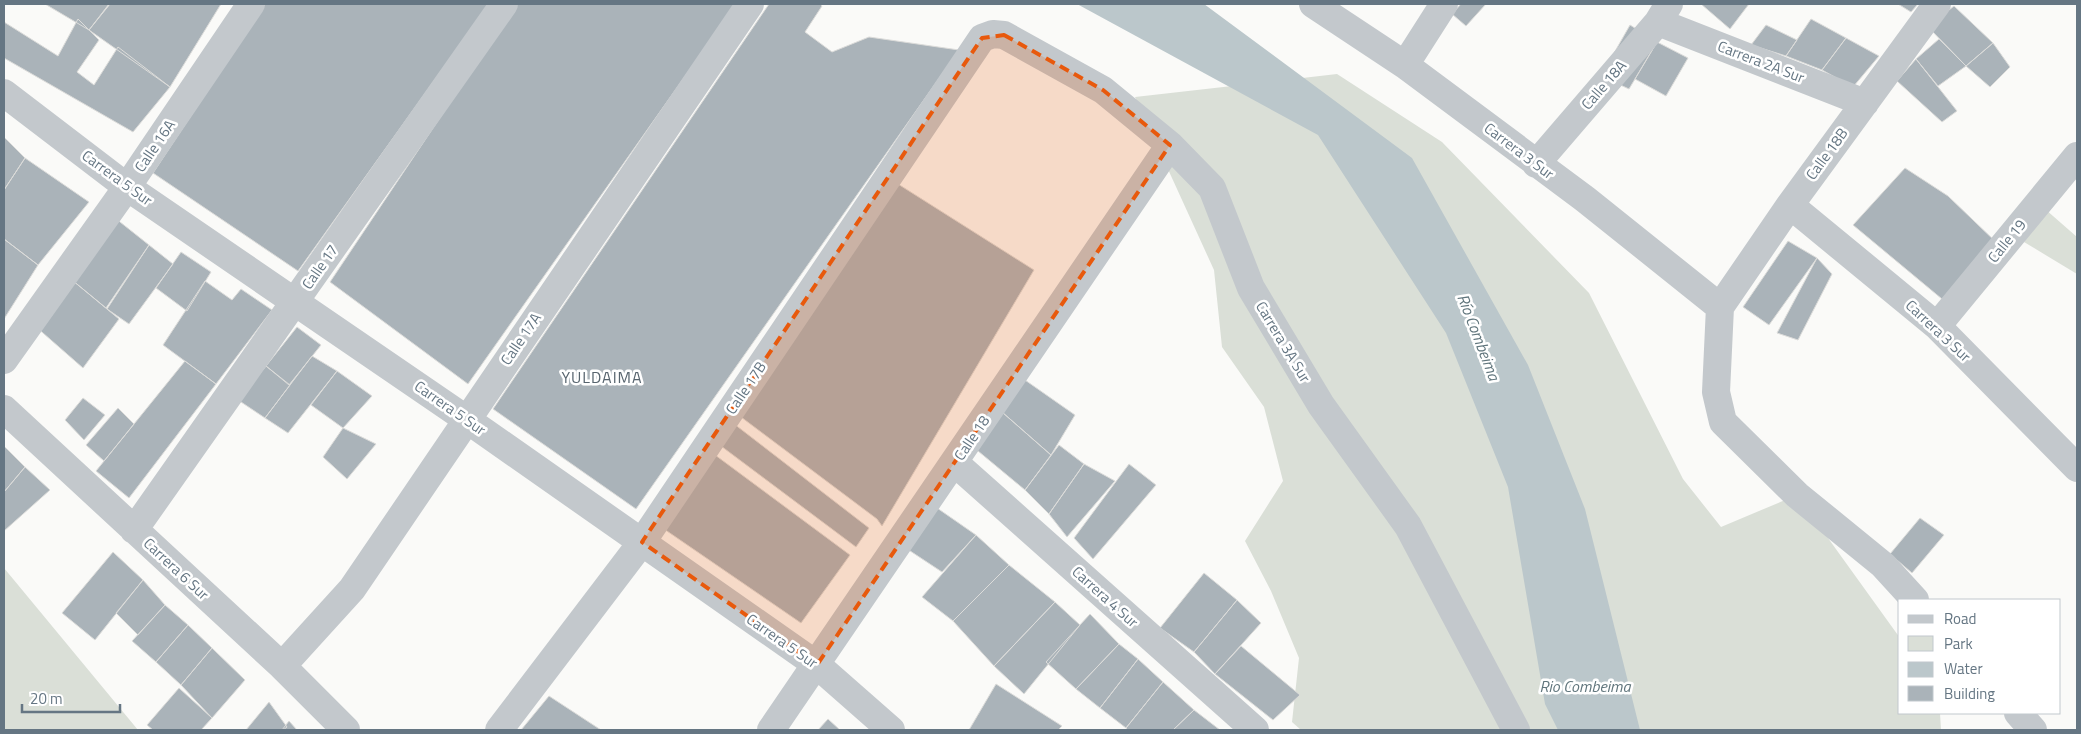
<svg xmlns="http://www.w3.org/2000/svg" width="2081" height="734" viewBox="0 0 2081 734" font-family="'Titillium Web',sans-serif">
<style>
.green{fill:#dadfd7}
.water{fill:#bbc7cb}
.building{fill:#aab3b9;stroke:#dcdcda}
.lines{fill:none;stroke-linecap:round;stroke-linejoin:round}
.minor{stroke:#c3c8cc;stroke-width:28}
.marked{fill:#e8590c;fill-opacity:0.2;stroke:#e8590c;stroke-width:4;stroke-dasharray:10 6;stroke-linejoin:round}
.labels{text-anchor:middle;stroke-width:5;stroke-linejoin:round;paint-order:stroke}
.street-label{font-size:15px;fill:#657683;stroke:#fff}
.water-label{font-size:16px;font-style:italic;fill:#60757c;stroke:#fff}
.neighbourhood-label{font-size:16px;letter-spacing:1px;fill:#57646e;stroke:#fff}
</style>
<rect width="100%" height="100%" fill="#fafaf8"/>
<!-- green -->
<path class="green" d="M1337,74L1442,142L1589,293L1683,479L1721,527L1797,495L1900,638V713H1940L1941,730H1301L1292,722L1299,658L1271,591L1245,541L1283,481L1264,407L1222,347L1214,270L1135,97Z
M2045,209L2077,237V274L2024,242Z
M4,568L138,730H4Z"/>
<!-- water -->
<path class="water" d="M1077,4H1204L1412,158L1528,365L1585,509L1640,730H1558L1545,704L1508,487L1446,333L1318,135Z"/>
<!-- building -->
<path class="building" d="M45,4H109L89,30Z
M110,4H221L170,87L89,30Z
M265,4H489L298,271L153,173Z
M516,4H736L468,384L330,282Z
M769,4H820L822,6L805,32L832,52L869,37L959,50L636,509L493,409Z
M1461,4H1486L1466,26L1452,14Z
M1701,4H1749L1730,29Z
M1898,4H1918L1911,12Z
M1954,6L1993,43L1966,66L1928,27Z
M78,19L99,40L77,72L94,85L118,47L170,87L133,132L4,58V22L58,56Z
M1811,19L1846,38L1822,70L1786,56Z
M1630,25L1657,42L1629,89L1601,76Z
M1766,25L1797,40L1786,56L1751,45Z
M1846,38L1879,56L1853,87L1822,70Z
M1939,39L1966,66L1938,86L1916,59Z
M1657,42L1688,58L1666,96L1635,79Z
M1993,43L2010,67L1990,87L1966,66Z
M1916,59L1957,111L1942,122L1897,81Z
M4,137L25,158L4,190Z
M25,158L89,202L38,265L4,239V190Z
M1905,168L1948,196L1998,244L1948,304L1853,225Z
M898,184L1034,270L882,526L877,519L741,417Z
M115,218L149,245L106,308L72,280Z
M4,239L38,265L4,319Z
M1788,241L1817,258L1769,325L1743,307Z
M149,245L173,264L129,324L107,309Z
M181,252L211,272L187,311L156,288Z
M1817,258L1832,274L1798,340L1777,333Z
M72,280L119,319L83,368L35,326Z
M205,281L232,300L241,289L272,310L216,384L163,345Z
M297,327L321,345L289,385L266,366Z
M312,356L337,371L288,433L265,418Z
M185,361L216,384L129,498L96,471Z
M266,366L290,385L265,418L238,400Z
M337,371L372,396L343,428L311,405Z
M1015,373L1075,415L1051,455L994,405Z
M83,398L105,415L84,440L65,420Z
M994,405L1051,455L1025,490L972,446Z
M118,408L134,424L104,461L86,445Z
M729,420L869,528L856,547L721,446Z
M343,428L376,444L347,479L323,457Z
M1059,445L1084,464L1049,514L1025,490Z
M4,446L25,467L4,492Z
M707,449L850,555L801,623L664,529Z
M1084,464L1115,481L1067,537L1049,514Z
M1129,464L1156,485L1093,559L1074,538Z
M25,467L50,490L4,531V492Z
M927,501L976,535L942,572L892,539Z
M1920,518L1944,535L1912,573L1890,554Z
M976,535L1009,565L953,621L922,597Z
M113,552L143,580L95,640L62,613Z
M1009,565L1055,602L994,666L953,621Z
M1204,573L1237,600L1194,652L1160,628Z
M143,580L165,605L138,635L116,613Z
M1237,600L1261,623L1215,674L1194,652Z
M1055,602L1080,625L1024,694L994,666Z
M165,605L188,625L156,662L132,641Z
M1090,614L1119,644L1076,689L1046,662Z
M188,625L212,648L181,685L156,662Z
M1119,644L1138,659L1100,708L1076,689Z
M1241,646L1300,695L1273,720L1215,674Z
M212,648L245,680L212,718L181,685Z
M1138,659L1163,682L1126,728L1100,708Z
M1163,682L1194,710L1173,730H1128L1126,728Z
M996,684L1062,726L1058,730H969Z
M179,688L212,718L201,730H153L147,725Z
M549,696L601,730H521Z
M269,702L287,727L283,730H246Z
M1194,710L1220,730H1173Z
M828,719L840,730H818Z
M289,721L297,730H282Z"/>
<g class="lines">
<!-- minor -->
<path class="minor" d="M1313,4L1405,65L1585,199L1720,307
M1658,22L1865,103
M1405,65L1444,4
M4,93L127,187L466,419L817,665L891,730
M1536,164L1658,22L1669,4
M1790,205L1937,326L2077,468
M1720,307L1716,392L1723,422L1797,495L1883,565L1915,600
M1720,307L1790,205L1937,4
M1937,326L2077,156
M4,360L127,187L251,4
M4,409L282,666L346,730
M955,463L1255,730
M134,530L504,4
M282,666L352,589L750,4
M2018,713L2033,730
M499,730L642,542L982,38L993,34L1004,35L1103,90L1170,145L1212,188L1251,288L1321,405L1408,526L1516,730
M771,730L1170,145"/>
</g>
<!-- marked area -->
<path class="marked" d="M1004,35L1103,90L1170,145L817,665L642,542L982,38Z"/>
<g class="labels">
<!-- street labels -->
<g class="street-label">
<text transform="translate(1761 62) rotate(21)" y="5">Carrera 2A Sur</text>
<text transform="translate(1604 85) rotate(-49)" y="5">Calle 18A</text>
<text transform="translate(155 146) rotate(-56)" y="5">Calle 16A</text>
<text transform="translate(1519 151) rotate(37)" y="5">Carrera 3 Sur</text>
<text transform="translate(1827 154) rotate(-54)" y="5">Calle 18B</text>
<text transform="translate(117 178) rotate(36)" y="5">Carrera 5 Sur</text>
<text transform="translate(2007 241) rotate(-51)" y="5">Calle 19</text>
<text transform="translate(320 267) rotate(-55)" y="5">Calle 17</text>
<text transform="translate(1938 331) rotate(43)" y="5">Carrera 3 Sur</text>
<text transform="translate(521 339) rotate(-56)" y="5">Calle 17A</text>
<text transform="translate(1283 342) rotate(59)" y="5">Carrera 3A Sur</text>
<text transform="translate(746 388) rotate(-56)" y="5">Calle 17B</text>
<text transform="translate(450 408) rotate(35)" y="5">Carrera 5 Sur</text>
<text transform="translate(972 438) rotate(-56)" y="5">Calle 18</text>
<text transform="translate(176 569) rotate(43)" y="5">Carrera 6 Sur</text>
<text transform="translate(1105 597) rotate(42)" y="5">Carrera 4 Sur</text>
<text transform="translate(782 641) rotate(35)" y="5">Carrera 5 Sur</text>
</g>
<!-- water labels -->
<g class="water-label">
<text transform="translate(1479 337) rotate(69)" y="6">Río Combeima</text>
<text x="1585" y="692">Rio Combeima</text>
</g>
<!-- neighbourhood labels -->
<g class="neighbourhood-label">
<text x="602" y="383">YULDAIMA</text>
</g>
</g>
<!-- border -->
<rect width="2081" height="734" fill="none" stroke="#657683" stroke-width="10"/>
<!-- legend -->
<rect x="1898" y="599" width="162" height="115" fill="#ffffff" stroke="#c1c8cd"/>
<rect x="1908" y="615" width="25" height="8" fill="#c3c8cc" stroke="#c1c8cd"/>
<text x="1944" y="624" font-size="15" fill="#657683">Road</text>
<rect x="1908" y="636" width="25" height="15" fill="#dadfd7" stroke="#c1c8cd"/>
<text x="1944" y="649" font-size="15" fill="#657683">Park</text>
<rect x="1908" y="662" width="25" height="15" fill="#bbc7cb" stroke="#c1c8cd"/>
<text x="1944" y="674" font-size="15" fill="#657683">Water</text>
<rect x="1908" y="686" width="25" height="15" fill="#aab3b9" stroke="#c1c8cd"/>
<text x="1944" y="699" font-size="15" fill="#657683">Building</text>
<!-- scale -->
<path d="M22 704v8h98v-8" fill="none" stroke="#657683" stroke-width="2.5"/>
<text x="30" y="704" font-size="15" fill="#657683" stroke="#ffffff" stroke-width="4" paint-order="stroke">20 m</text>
</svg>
